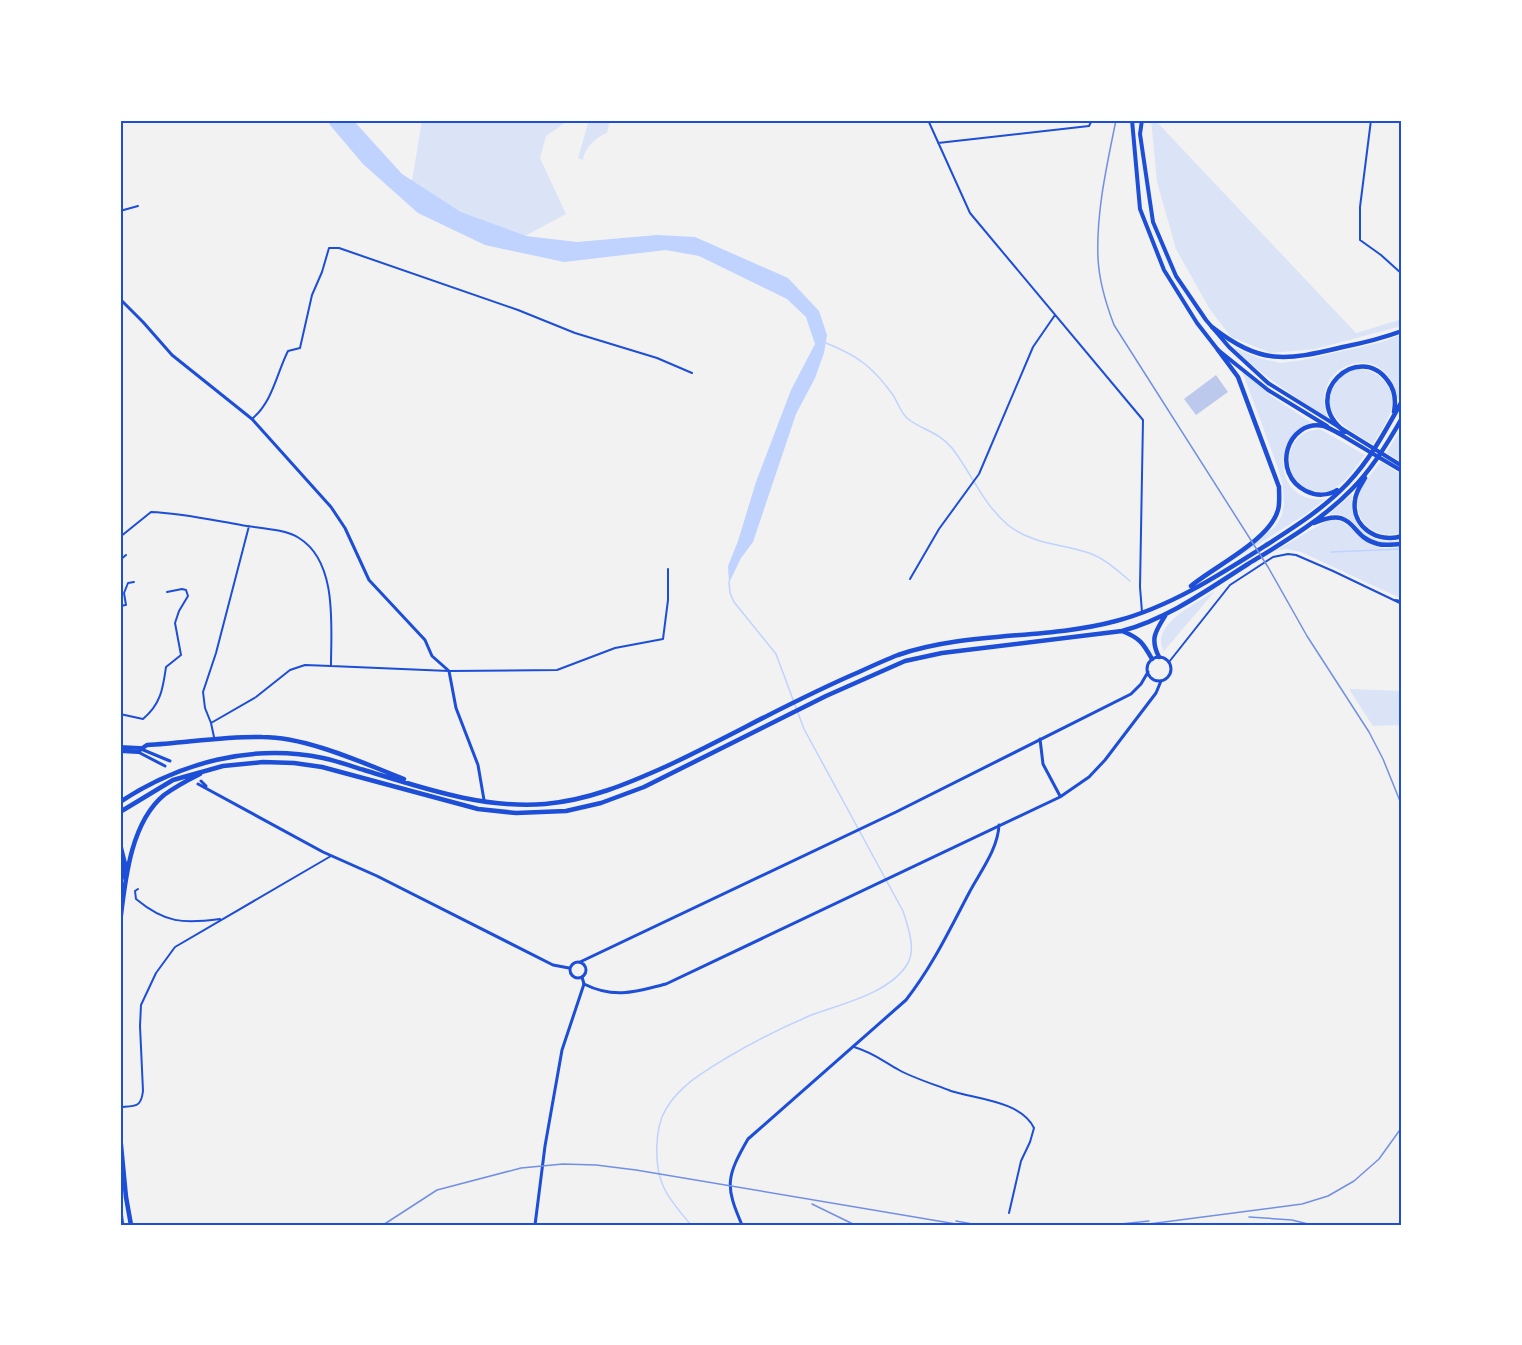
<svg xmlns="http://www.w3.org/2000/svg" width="1522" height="1345" viewBox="0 0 1522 1345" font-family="'Fira Sans Condensed',sans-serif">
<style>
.green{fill:#dbe4f7}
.water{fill:#bfd3fe}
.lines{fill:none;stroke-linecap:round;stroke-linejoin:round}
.stream{stroke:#bfd3fe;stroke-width:1.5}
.building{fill:#bdc9ec}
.minor{stroke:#1d4ed8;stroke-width:2}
.tertiary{stroke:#1d4ed8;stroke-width:3}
.secondary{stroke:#1d4ed8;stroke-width:3}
.primary{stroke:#1d4ed8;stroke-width:4}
.motorway{stroke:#1d4ed8;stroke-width:4.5}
.rail{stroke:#7290e2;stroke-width:1.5}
.neatline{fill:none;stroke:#1d4ed8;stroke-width:2}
</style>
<rect width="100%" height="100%" fill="#f2f2f2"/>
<!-- green -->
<path class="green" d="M422,120H569L546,136L540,158L566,214L525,236L461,212L412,181Z
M589,120H610L607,133C596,137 584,149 583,160L578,158Z
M1151,120H1155L1356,333L1402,319V326L1315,349L1271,353L1231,337L1209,308L1176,249L1157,182Z
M1402,334V392L1398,400C1388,336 1306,363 1328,418C1295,396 1261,376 1233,347L1259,358L1281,363L1303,360L1382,342Z
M1360,369C1380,371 1397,388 1391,410C1388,422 1379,433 1373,444C1353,432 1317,415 1334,386C1340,375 1348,371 1360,369Z
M1242,371L1271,396L1312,423C1269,438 1275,505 1325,499L1306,514L1227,564L1275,527L1282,515L1284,504L1283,487L1278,468Z
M1402,428V462L1386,453Z
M1320,429L1365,455C1355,467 1347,482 1333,489C1327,493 1322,492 1315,491C1282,485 1282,445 1306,432C1310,430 1315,430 1320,429Z
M1381,462L1402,475V532C1378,542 1350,521 1359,494C1363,482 1373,472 1381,462Z
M1352,494C1349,525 1370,548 1402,539V541C1395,542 1384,544 1377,542C1358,538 1351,508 1328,515Z
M1330,519C1351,519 1359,543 1378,547C1385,549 1395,547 1402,547V599L1301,552L1286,549L1275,551Z
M1215,591L1164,651C1149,625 1197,603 1215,591Z
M1349,689L1402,691V725L1373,726Z"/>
<!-- water -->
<path class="water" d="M328,120H353L402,174L461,212L526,236L577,242L657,235L695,237L788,278L819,311L827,335L824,353L815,378L796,414L753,542L741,558L729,583L728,566L738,541L756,482L791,390L815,344L806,317L787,299L699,256L666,250L564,262L485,245L418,213L363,164L330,125Z"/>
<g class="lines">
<!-- stream -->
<path class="stream" d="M826,343C858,356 872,366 893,395C897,401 901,413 907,418C921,430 938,431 952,448C972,474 982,503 1008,525C1032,544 1061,544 1089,553C1104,558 1118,571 1130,581
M1331,552L1402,549
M691,1225C682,1214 670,1201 664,1188C654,1168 654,1128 666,1109C680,1085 705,1071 728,1057C755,1041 781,1028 809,1016C840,1004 890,994 908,963C916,948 908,927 903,911L804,729L776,654L734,602L730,593L729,582"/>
</g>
<!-- building -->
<path class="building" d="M1216,375L1228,392L1196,415L1184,399Z"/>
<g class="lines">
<!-- minor -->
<path class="minor" d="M928,120L970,213L1143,420L1140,587L1142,612
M1371,120L1360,207V240L1381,255L1402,274
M938,143L1089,126L1092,120
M120,211L138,206
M252,419C273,401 276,375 288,351L300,348L312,295L322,272L329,248H339L518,310L575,333L657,358L692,373
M120,537L151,512C181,513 212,520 241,525C257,528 286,529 299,538C338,562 331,627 331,666L449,671L557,670L615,648L663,639L668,600V569
M120,560L126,555
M910,579L939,529L979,474L1033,347L1055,315
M1395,600L1402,601
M120,606L126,605L124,593L128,583L134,582
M1169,662L1230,585L1273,557L1288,554L1296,555L1333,571L1402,604
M120,714L143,719C161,704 163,688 166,667L181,655L175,623L179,611L188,596L186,590L182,589L167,592
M211,723L256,697L290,670L305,665L331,666
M214,737L211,723L205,708L203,692L216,653L249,526
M138,889L135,891L136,899C165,923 183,924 220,919
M854,1047C872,1052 883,1061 899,1070C913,1078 936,1085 951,1091C976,1099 1021,1101 1034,1128L1030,1142L1021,1161L1009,1213
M120,1107C135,1106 141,1108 143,1091L140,1026L141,1005L156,973L175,947L331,856"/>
<!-- tertiary -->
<path class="tertiary" d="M120,299L143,322L172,355L252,419L331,507L345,528L369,580L425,640L432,656L449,671L456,708L478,765L484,800
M1147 669a12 12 0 1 1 24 0a12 12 0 1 1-24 0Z
M1040,739L1043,764L1060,796
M580,962L896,812L1131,694L1141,684L1148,672
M582,977L584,984C614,999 635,992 666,984L1060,797L1089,777L1105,760L1156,693L1161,681
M742,1225C725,1186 726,1177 748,1139L906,1000C932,967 950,929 969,893C980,872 998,849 999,825"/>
<!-- secondary -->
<path class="secondary" d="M141,749L170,761
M138,752L165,766
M201,781L206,786
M198,784L323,852L377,876L553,965L569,968
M570 970a8 8 0 1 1 16 0a8 8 0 1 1-16 0Z
M535,1225L545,1146L562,1050L584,984"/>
<!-- primary -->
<path class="primary" d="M1132,120L1140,209L1164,270L1197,323L1218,350L1268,390L1327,426
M1142,120L1140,134L1153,222L1176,276L1206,320L1229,347L1268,383L1402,466
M1338,433L1402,471
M120,747L140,748
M120,751L138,752L141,749"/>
<!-- motorway -->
<path class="motorway" d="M1212,327C1261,365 1285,361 1343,347C1363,343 1383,338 1402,331
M1345,432C1297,395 1359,340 1388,381C1395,390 1396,401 1394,412
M1365,478C1361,485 1356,491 1355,500C1351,527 1378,544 1402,536
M1337,490C1328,496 1316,496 1306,491C1271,474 1286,419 1324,426C1330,428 1335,432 1341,434
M1314,523C1357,505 1348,537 1378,544C1385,546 1394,544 1402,544
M1191,586C1215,566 1270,540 1278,510C1280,503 1279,495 1279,487L1238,377L1218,350
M1122,631C1140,638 1143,643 1152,659
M1159,657C1150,639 1155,632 1165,616
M141,749L147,745C185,743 224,736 262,737C307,737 363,763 404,779
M120,802C179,763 252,743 323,758C337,761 351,766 364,770C423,788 483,809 545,804C589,800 627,784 667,766C731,736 793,700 859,672C872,666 885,660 898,655C968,631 1045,640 1116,621C1170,607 1221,574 1268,544C1296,526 1324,508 1347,484C1370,460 1386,430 1402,401
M120,812L173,780L223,766L263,762L294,763L322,767L478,809L516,813L566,811L601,803L644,787L826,696L905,661L942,653L1122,631C1169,618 1207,590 1248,564C1284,542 1322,520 1352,489C1372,469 1388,443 1402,418
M120,844L125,864V878
M120,923C125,882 130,823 164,795C175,787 188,780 200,774
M120,1135L126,1197L131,1225
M120,1209L122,1225"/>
<!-- rail -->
<path class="rail" d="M1116,120C1107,165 1096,212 1098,258C1099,281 1106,304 1114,325L1268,567L1307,636L1369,732L1383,759L1402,806
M812,1204L855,1225
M1249,1217L1292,1220L1312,1225
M956,1221L978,1225
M383,1225L437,1190L521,1168L563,1164L596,1165L636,1170L962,1225
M1111,1225L1149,1221
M1141,1225L1302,1204L1328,1196L1354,1181L1379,1159L1402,1127"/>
</g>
<!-- border -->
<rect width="1522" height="1345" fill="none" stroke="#ffffff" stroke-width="243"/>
<rect x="122" y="122" width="1278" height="1102" class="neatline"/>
</svg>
